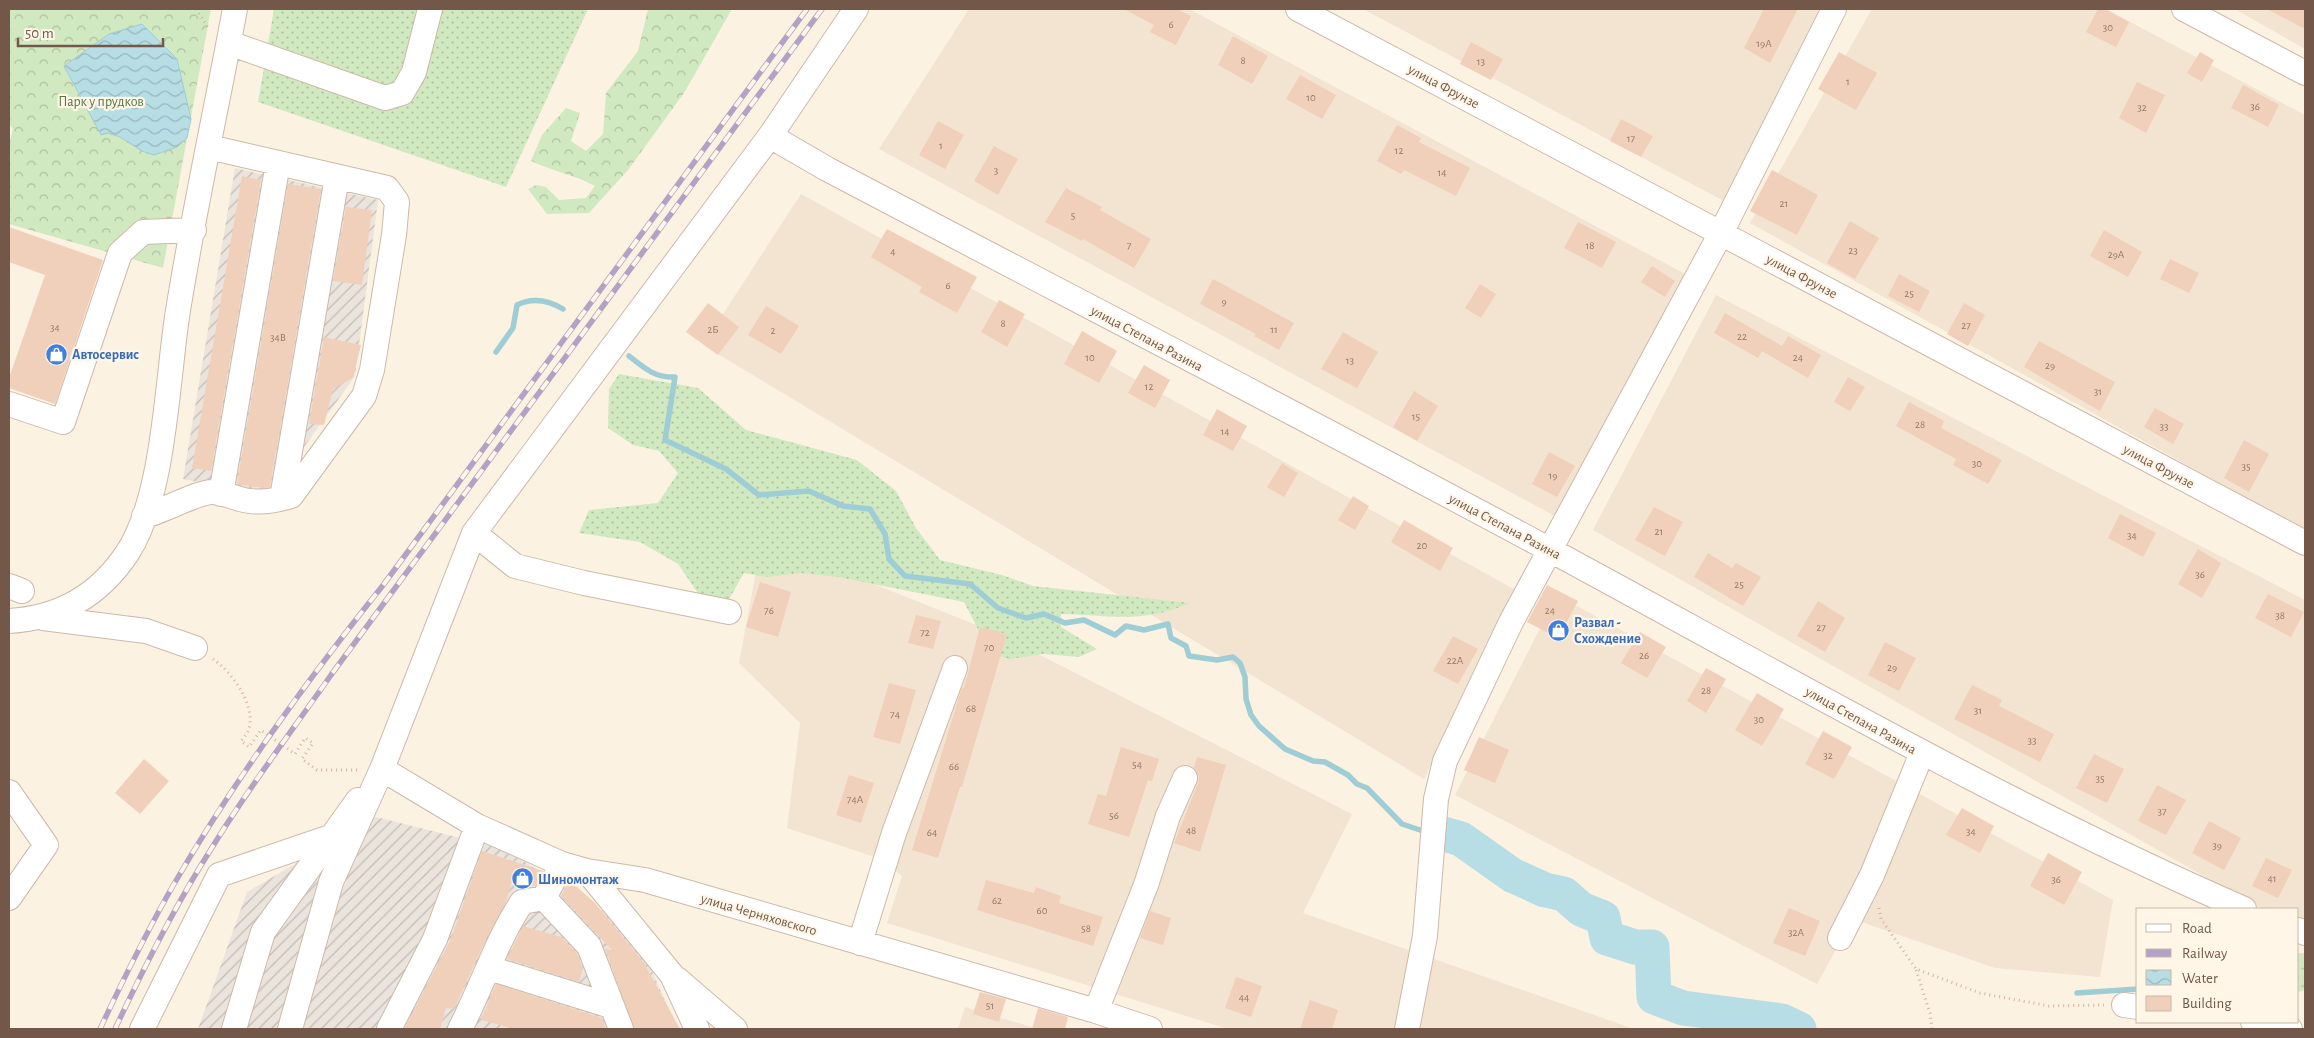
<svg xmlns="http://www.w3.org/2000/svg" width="2314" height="1038" viewBox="0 0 2314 1038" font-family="'Alegreya Sans',sans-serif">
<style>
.residential{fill:#f3e3d1}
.industrial{fill:url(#industrial-furrows)}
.grass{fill:url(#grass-dots)}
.forest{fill:url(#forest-crowns)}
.wetland{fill:url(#wetland-marsh)}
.water{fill:url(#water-waves);stroke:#9ecdd6}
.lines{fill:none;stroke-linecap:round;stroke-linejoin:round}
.stream{stroke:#9ecdd6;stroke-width:5.5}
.river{stroke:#b7dee4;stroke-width:35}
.building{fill:#f0d0ba}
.minor-casing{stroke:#cdb9a9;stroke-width:26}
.path{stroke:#d5b39e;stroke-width:3;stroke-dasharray:1 4;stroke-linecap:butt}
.minor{stroke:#fff;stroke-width:24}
.rail-casing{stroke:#b4a1c4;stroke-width:5.5}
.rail{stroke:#fff6e8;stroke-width:4;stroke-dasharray:11;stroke-linecap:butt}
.labels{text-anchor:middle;stroke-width:4.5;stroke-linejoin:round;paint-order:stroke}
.number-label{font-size:11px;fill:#927665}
.street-label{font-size:14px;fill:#735849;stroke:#fff6e8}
.park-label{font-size:14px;fill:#527842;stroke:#fff6e8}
.shop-label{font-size:14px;font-weight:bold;fill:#366cbe;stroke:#fff6e8;text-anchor:start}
</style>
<defs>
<pattern id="industrial-furrows" width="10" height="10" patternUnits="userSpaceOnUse" patternTransform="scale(1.25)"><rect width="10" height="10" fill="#ebe4dd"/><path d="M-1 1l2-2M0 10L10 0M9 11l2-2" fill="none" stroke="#c3bcb5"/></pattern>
<pattern id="grass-dots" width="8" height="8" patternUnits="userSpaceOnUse" patternTransform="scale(1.25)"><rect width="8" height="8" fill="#d1e9c1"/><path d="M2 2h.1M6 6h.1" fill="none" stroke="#aec09f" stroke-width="1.8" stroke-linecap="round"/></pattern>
<pattern id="forest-crowns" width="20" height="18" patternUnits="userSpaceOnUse" patternTransform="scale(1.25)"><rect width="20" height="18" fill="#d1e9c1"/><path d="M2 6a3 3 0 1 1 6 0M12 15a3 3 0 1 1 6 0" fill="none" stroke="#aec09f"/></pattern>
<pattern id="wetland-marsh" width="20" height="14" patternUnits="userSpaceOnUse" patternTransform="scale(1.25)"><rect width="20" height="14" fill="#d1e9c1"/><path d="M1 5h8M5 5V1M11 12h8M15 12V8" fill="none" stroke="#aec09f"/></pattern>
<pattern id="water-waves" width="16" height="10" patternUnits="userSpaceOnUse" patternTransform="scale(1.25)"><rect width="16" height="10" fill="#b7dee4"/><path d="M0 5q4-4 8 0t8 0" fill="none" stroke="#99b7bb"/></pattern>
</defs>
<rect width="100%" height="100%" fill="#fcf2e2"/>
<!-- residential -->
<path class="residential" d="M969,9H1189L1689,276L1562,520L879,149Z
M1363,9H1820L1724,201Z
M1872,9H2106L2305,115V528L2288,521L1750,223Z
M2235,9H2305V49Z
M801,194L1519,592L1424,779L703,345Z
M1716,295L2305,600V930L2298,929V909H2262L1593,530Z
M762,539L1001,635L1352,814L1303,913L1634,1029H1228L887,923L902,876L878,858L787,828L800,723L739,663Z
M1557,595L2113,900L2100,977L1995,968L1853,919L1817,984L1455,795Z
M965,1007L1038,1029H958Z"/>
<!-- industrial -->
<path class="industrial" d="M235,168L378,200L355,376L269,496L183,479Z
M376,817L505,849L634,931L678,1029H198L247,892Z"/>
<!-- grass -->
<path class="grass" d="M274,9H588L506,187L258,102Z
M619,374L698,388L746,430L857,460L896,491L916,528L940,560L1002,575L1033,586L1190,603C1142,624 1111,615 1061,614V627L1097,649L1079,657L1044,654L1010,659L984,652L978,629L964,602L838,577L801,573L767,577L744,573L721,613L706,605L678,564L640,542L579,533L589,510L658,503L678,473L659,451L633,445L608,428L609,389Z"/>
<!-- forest -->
<path class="forest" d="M9,9H211L163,268L9,224V144L13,129L9,124Z
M648,9H732L684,93L628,170L589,213L547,214L528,189L536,185L546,187L559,200L586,198L595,186C575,175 552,171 531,161L542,135L566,108L580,113L571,141L586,151L603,134L606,93L638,51Z"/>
<!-- wetland -->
<path class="wetland" d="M2298,953H2305V990L2298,992Z"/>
<!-- water -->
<path class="water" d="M142,24L177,59L191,119L187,138L177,147L154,155L142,151L120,137L108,133L101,135L64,66L109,34Z"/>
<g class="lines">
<!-- stream -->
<path class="stream" d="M496,352L513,328L517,305C533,297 548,300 563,309
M629,356C644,368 655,378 675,377L665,440L726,469L759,495L809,491L843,506L870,509L885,534L889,559L905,576L970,584L998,608L1026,618L1044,614L1065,623L1084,620L1115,635L1126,626L1144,630L1168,624L1171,638L1186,646L1189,656L1217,660L1233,657L1240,663L1245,677L1246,699L1251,715L1259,726L1285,749L1313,761L1325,762L1348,775L1357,784L1367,788L1402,824L1426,832
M2077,993L2138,989"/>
<!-- river -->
<path class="river" d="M1444,834L1461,839L1512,875L1545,890L1564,894L1581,909L1603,918L1607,938L1635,947H1652L1654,997L1683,1008L1782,1021L1799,1029"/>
</g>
<!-- building -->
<path class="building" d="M1124,9H1177L1191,16L1176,45L1150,32L1154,25Z
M1764,9H1798L1770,63L1744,48Z
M2098,9H2105L2129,22L2116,47L2086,32Z
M2267,9H2305V29Z
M1233,36L1268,56L1252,84L1218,65Z
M1471,42L1503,59L1491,80L1460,64Z
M1839,52L1877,73L1856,110L1818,89Z
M2200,52L2214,60L2202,82L2187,73Z
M1300,75L1336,95L1322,119L1286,99Z
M2137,82L2165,95L2146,133L2119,118Z
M2243,85L2279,105L2268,127L2231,108Z
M1621,119L1653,136L1641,157L1610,141Z
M938,121L964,135L945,169L919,155Z
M1397,125L1421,138L1419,142L1470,168L1456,196L1404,170L1401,174L1377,161Z
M994,146L1018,159L998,195L974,181Z
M1772,170L1818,195L1797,235L1750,211Z
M242,176L261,180L211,471L192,468Z
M288,184L321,189L270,487L263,488L237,484Z
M1066,188L1102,207L1100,210L1151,239L1134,268L1083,239L1082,241L1045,222Z
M346,207L372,210L362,285L333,281Z
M1850,221L1879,238L1855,279L1827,263Z
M1578,222L1616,242L1602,268L1564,248Z
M9,227L103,260L55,404L9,388V378L45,275L9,262Z
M887,229L977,277L957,313L919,292L922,287L871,257Z
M2104,230L2142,252L2128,277L2090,256Z
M2170,259L2199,273L2189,293L2160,279Z
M1652,266L1675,281L1665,297L1641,282Z
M1899,274L1930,291L1919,312L1888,296Z
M1213,279L1294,323L1279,350L1254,336L1256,334L1200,304Z
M1480,284L1496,294L1481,318L1465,308Z
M999,300L1025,314L1007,347L981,332Z
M708,303L739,327L718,355L686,332Z
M1964,303L1985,315L1968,346L1947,334Z
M766,306L799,326L781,354L748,335Z
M1725,313L1782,346L1788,336L1821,355L1808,378L1762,351L1758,358L1714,333Z
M1082,331L1117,351L1099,383L1064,364Z
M1343,332L1378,352L1357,388L1321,369Z
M324,337L361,345L353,378L333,389L324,425L309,424Z
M2039,341L2115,382L2100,411L2024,367Z
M1144,365L1170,380L1155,408L1128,393Z
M1848,377L1865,387L1850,411L1834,402Z
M1414,391L1438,406L1417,441L1393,427Z
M1909,402L1944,421L1941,428L2002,460L1988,484L1953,465L1956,459L1896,426Z
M2155,408L2184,424L2173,444L2144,427Z
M1217,409L1247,426L1233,451L1203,435Z
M2244,440L2269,454L2249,492L2224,478Z
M1549,452L1575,466L1557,497L1532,484Z
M1282,463L1298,473L1284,497L1267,487Z
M1353,496L1369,506L1355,530L1338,520Z
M1654,507L1683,522L1665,556L1635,540Z
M2120,514L2156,533L2143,557L2108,538Z
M1404,520L1453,548L1440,571L1391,542Z
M2198,549L2221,563L2202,598L2178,584Z
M1708,553L1732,568L1736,563L1761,577L1743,606L1694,577Z
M760,582L791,592L778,637L746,627Z
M1547,585L1578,601L1558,638L1527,622Z
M2268,594L2304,612L2291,637L2255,618Z
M1818,601L1845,618L1825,652L1797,636Z
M916,615L941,621L933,649L908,643Z
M980,627L1007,634L962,787H960L938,858L912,850L960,694L962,688H964Z
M1640,632L1666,647L1647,678L1621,663Z
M1453,636L1478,649L1458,684L1433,671Z
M1885,642L1916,658L1899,691L1868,675Z
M1706,668L1726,679L1706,713L1687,701Z
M889,683L916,690L900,744L873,737Z
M1972,685L2002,700L1999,706L2054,734L2040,762L1954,719Z
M1757,693L1784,709L1762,746L1735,730Z
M1823,731L1852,747L1834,779L1805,764Z
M1479,737L1509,750L1495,783L1464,770Z
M1121,747L1159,759L1152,781L1148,780L1129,837L1088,824L1098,794L1106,796Z
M2094,754L2124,769L2107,803L2076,788Z
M1197,757L1226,765L1200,852L1174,843L1198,783L1199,776L1194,768Z
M144,759L169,781L140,814L115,793Z
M849,775L874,783L861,823L836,815Z
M2157,785L2186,800L2166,835L2138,821Z
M1962,808L1994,826L1980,853L1946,835Z
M2209,821L2241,838L2224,870L2192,853Z
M482,851L543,871L535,886L512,881L506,902L484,943L454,1009L446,1008L440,1029H404L450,941Z
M2048,853L2082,872L2064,905L2030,886Z
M2266,858L2292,870L2278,898L2252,886Z
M569,880L595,903L644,963L680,1029H634L605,948L613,951L561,896Z
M986,880L1034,893L1036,887L1061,896L1059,903L1103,917L1093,946L977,910Z
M1789,908L1820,921L1805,956L1773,943Z
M1150,911L1171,918L1163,945L1140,938Z
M523,926L561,937L577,953L583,968L579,982L507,959Z
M1236,977L1262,986L1251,1017L1225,1008Z
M496,984L602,1018L606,1029H515L481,1020Z
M980,992L1006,999L999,1022L973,1014Z
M1310,1000L1338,1010L1332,1029H1300Z
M1038,1008L1068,1017L1065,1029H1032Z"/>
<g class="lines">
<defs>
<path id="minor" d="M1298,9L2305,543
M2184,9L2305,73
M229,43L385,98L402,93L414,72L430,9
M770,136L827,169C1068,296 1311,421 1552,551C1780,674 2005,805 2244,909
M9,404L63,422L120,253L143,232L194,230
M221,494L278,163
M282,498L337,177
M144,516C162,512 197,492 212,492C225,492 237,500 250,501C264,503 278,500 291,496L364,396L372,370L394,235L397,202L387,188L209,147
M474,533L515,566L584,583L729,612
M9,586L22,591
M43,618L146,631L195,648
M9,621C60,618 99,596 128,552C164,496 167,384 177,317C193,214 216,111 235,9
M382,769L477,826L562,864L587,871L645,880L1096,1011L1150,1029
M9,792L46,845L9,898
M562,864L544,898L589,946L621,1029
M587,871L672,975L697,1029
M2298,930L2305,933
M1840,938L1872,875L1922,753
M860,943L894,833L955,668
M489,968L611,1006
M677,979L735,1029
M2124,1005L2138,1007
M1096,1011L1146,885L1168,816L1185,778
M2253,1022L2290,1029
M142,1029L219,875L330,837
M234,1029L263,932L358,800
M290,1029L331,882L382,769L474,533L770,136L856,9
M389,1029L435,939L477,826
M460,1029C482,987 496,941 522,902L544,898
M1407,1029L1425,936L1436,799L1445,761L1511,622L1721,233L1834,9"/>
</defs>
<!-- minor casing -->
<use href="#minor" class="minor-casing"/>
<!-- path -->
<path class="path" d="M196,9L209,29
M213,659C231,671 256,705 249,728C248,733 244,737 241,741L249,747L261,730L295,754L305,738L313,743L302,759L317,770H360
M1879,908L1881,919L1916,969L1980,993L2049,1006L2104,1005
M1916,970L1930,1013L1932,1029"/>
<!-- minor -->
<use href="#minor" class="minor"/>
<defs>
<path id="rail" d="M100,1029C123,980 147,931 174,884C235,779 308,679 384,584L807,9
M115,1029C144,967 176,904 213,846C249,787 292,731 331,675L822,9"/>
</defs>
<!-- rail casing -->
<use href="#rail" class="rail-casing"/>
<!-- rail -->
<use href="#rail" class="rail"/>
</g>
<!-- icons -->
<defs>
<symbol id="shop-disc" viewBox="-11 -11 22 22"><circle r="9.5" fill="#3f7fe0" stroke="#fff6e8"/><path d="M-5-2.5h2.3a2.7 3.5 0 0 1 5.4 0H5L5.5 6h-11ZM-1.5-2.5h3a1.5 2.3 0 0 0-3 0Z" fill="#fff"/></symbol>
</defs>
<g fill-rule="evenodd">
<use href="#shop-disc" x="44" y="342" width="25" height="25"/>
<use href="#shop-disc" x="1546" y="618" width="25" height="25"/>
<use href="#shop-disc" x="510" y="866" width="25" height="25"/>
</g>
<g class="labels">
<!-- number labels -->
<g class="number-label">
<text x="1171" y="28">6</text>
<text x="2108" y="31">30</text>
<text x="1764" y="47">19А</text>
<text x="1243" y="64">8</text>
<text x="1481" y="65">13</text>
<text x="1848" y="85">1</text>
<text x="1311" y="101">10</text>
<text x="2255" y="110">36</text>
<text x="2142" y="111">32</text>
<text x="1631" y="142">17</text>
<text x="941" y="149">1</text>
<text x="1399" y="154">12</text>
<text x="996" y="174">3</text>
<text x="1442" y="176">14</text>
<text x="1784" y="207">21</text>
<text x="1073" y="219">5</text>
<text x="1129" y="249">7</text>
<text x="1590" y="249">18</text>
<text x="1853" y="254">23</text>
<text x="893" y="255">4</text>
<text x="2116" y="258">29А</text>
<text x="948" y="289">6</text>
<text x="1909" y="297">25</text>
<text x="1224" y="305">9</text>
<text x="1003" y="327">8</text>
<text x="1966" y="329">27</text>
<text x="55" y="331">34</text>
<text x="713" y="333">2Б</text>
<text x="1274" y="333">11</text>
<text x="773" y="334">2</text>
<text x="1742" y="340">22</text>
<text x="278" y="341">34В</text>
<text x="1090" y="361">10</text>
<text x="1798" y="361">24</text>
<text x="1350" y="364">13</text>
<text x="2050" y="369">29</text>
<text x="1149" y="390">12</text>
<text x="2098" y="395">31</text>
<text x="1416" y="420">15</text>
<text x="1920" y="428">28</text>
<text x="2164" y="430">33</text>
<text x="1225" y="435">14</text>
<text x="1977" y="467">30</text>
<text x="2246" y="470">35</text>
<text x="1553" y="479">19</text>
<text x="1659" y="535">21</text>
<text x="2132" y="539">34</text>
<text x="1422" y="549">20</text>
<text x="2200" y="578">36</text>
<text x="1739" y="588">25</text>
<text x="769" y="614">76</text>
<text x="1550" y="614">24</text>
<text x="2280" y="619">38</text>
<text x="1821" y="631">27</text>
<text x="925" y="636">72</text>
<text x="989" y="651">70</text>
<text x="1644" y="659">26</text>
<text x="1455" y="664">22А</text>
<text x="1892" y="671">29</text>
<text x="1706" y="694">28</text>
<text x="971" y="712">68</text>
<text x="1978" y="714">31</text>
<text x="895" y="718">74</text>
<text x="1759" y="723">30</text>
<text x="2032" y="744">33</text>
<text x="1828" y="759">32</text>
<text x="1137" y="768">54</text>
<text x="954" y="770">66</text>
<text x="2100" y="782">35</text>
<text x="855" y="803">74А</text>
<text x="2162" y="815">37</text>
<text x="1114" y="819">56</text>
<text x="1191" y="834">48</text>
<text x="1971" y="835">34</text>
<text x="932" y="836">64</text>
<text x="2217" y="849">39</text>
<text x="2272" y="882">41</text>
<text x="2056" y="883">36</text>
<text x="997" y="904">62</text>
<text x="1042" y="914">60</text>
<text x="1086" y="932">58</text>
<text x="1796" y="936">32А</text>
<text x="1244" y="1001">44</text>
<text x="990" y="1009">51</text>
</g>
<!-- street labels -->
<g class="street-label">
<text transform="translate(1444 86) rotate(28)" y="5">улица Фрунзе</text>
<text transform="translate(1802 276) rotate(28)" y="5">улица Фрунзе</text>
<text transform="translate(1147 338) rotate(28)" y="5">улица Степана Разина</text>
<text transform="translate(2159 466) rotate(28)" y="5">улица Фрунзе</text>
<text transform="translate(1505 526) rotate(28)" y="5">улица Степана Разина</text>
<text transform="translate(1861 720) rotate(29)" y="5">улица Степана Разина</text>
<text transform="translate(759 914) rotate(16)" y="5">улица Черняховского</text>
</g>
<!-- park labels -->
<g class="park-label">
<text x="101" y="106">Парк у прудков</text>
</g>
<!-- shop labels -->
<g class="shop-label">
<text x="72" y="359">Автосервис</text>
<text x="1574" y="627">Развал -<tspan x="1574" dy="16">Схождение</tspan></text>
<text x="538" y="884">Шиномонтаж</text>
</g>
</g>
<!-- border -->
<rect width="2314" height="1038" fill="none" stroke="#735849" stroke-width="20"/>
<!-- legend -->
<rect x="2136" y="908" width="162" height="115" fill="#fff6e8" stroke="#c7b7a8"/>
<rect x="2146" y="924" width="25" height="8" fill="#ffffff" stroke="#c7b7a8"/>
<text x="2182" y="933" font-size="15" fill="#735849">Road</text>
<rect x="2146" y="949" width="25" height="8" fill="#b4a1c4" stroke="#c7b7a8"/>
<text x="2182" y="958" font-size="15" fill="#735849">Railway</text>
<rect x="2146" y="970" width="25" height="15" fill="url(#water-waves)" stroke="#c7b7a8"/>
<text x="2182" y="983" font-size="15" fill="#735849">Water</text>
<rect x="2146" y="996" width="25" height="15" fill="#f0d0ba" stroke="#c7b7a8"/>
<text x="2182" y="1008" font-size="15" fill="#735849">Building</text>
<!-- scale -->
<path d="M18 38v8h145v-8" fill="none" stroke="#735849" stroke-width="2.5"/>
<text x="25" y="38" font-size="15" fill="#735849" stroke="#fff6e8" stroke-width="4" paint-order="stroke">50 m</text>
</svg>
